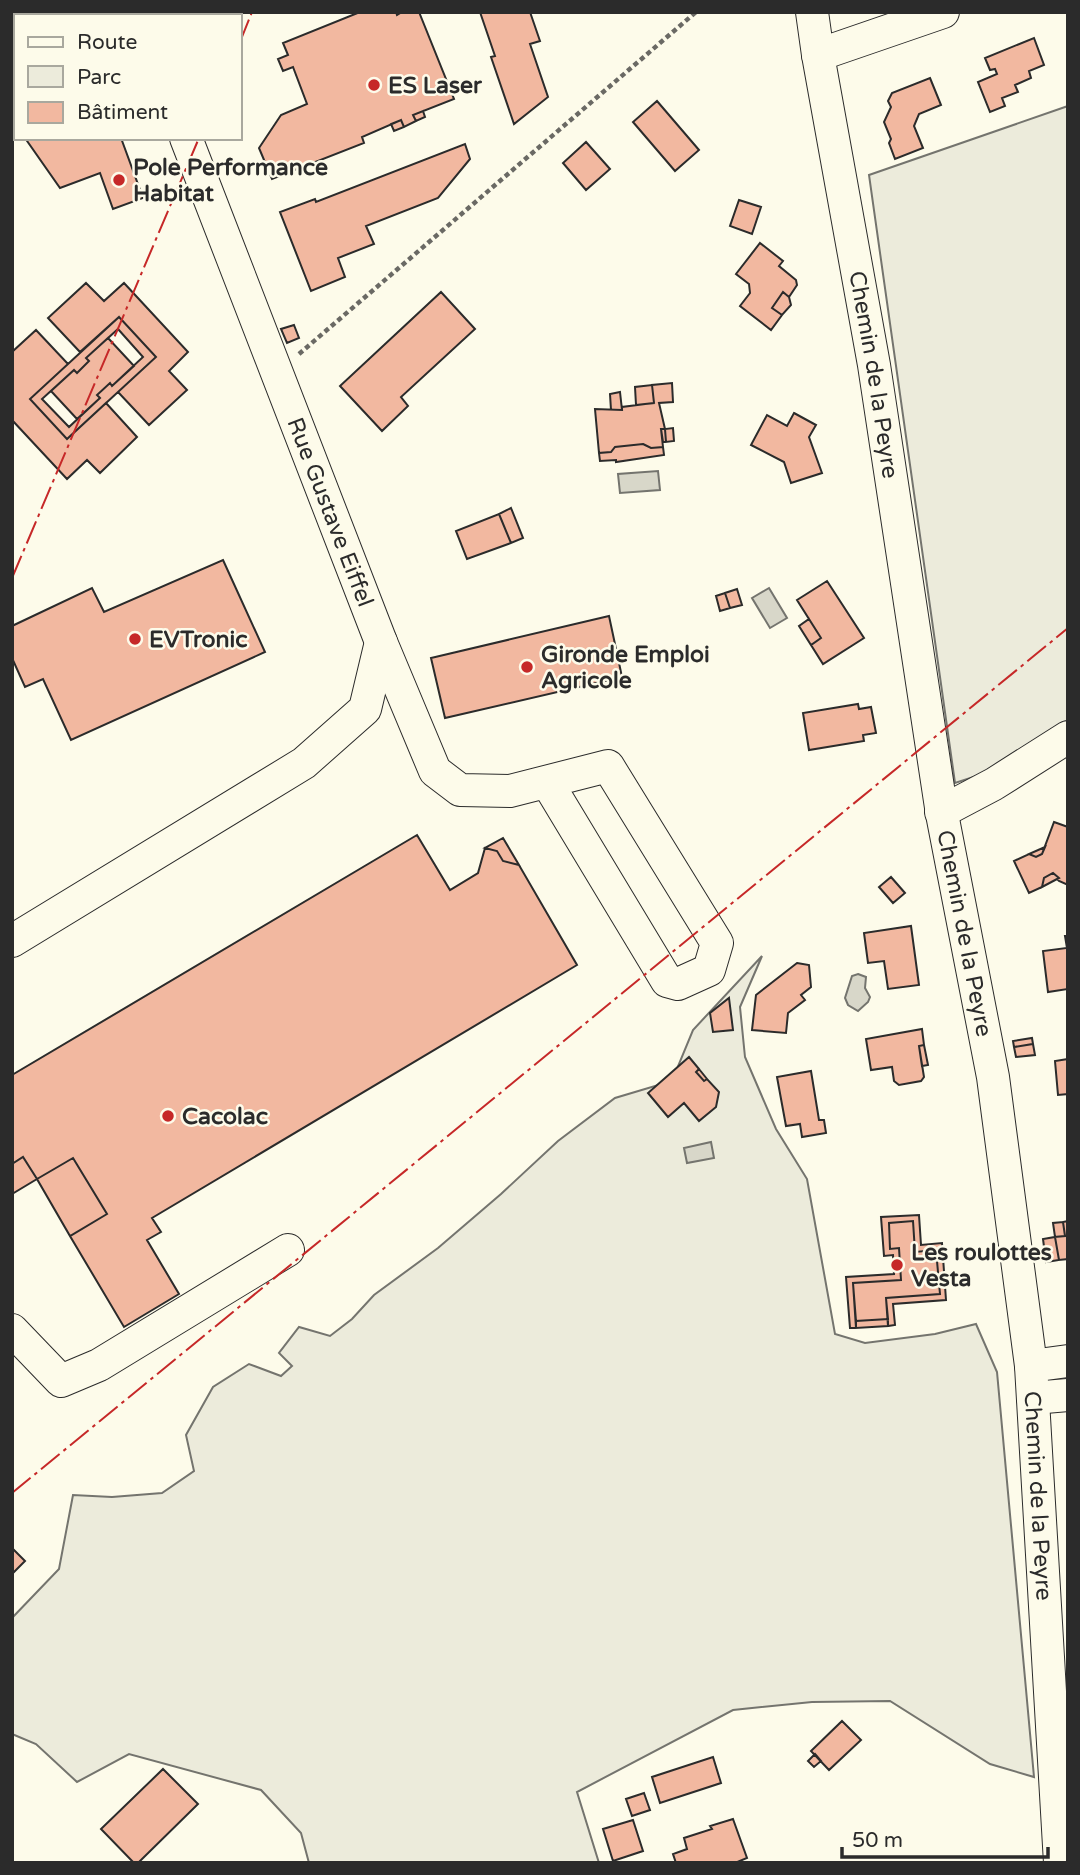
<svg xmlns="http://www.w3.org/2000/svg" width="1080" height="1875" viewBox="0 0 1080 1875" font-family="'Varela Round',sans-serif">
<style>
.green{fill:#ecebdb;stroke:#74746e;stroke-width:2}
.water{fill:#d8d7c9;stroke:#74746e;stroke-width:2}
.building{fill:#f2b8a0;stroke:#2b2b2b;stroke-width:2;fill-rule:evenodd}
.lines{fill:none;stroke-linecap:round;stroke-linejoin:round}
.minor-casing{stroke:#2b2b2b;stroke-width:34}
.path{stroke:#6a6964;stroke-width:4.5;stroke-dasharray:5 3.5;stroke-linecap:butt}
.minor{stroke:#fdfbea;stroke-width:32}
.power{stroke:#c62828;stroke-width:2;stroke-dasharray:24 5 3.5 5;stroke-linecap:butt}
.poi-dot{fill:#c62828;stroke:#fdfbea;stroke-width:2.5}
.labels{text-anchor:middle;stroke-width:5;stroke-linejoin:round;paint-order:stroke}
.poi-label{font-size:23px;font-weight:bold;fill:#2b2b2b;stroke:#fdfbea;text-anchor:start}
.street-label{font-size:23px;fill:#2b2b2b;stroke:#fdfbea}
</style>
<rect width="100%" height="100%" fill="#fdfbea"/>
<!-- green -->
<path class="green" d="M1068,106V722L989,772L955,783L869,175Z
M762,956L740,1007L745,1057L776,1129L807,1179L835,1334L865,1343L935,1334L976,1324L997,1372L1034,1777L990,1764L890,1701L812,1702L733,1710L577,1792L599,1863H309L301,1833L261,1790L129,1754L77,1782L36,1744L12,1734V1618L59,1569L73,1495L112,1497L162,1493L194,1471L186,1435L213,1387L249,1364L281,1376L292,1366L279,1353L299,1327L330,1336L352,1319L374,1295L438,1248L501,1194L558,1141L615,1098L672,1081L693,1030Z"/>
<!-- water -->
<path class="water" d="M658,471L660,490L620,493L618,474Z
M769,588L787,618L770,628L752,598Z
M858,974L866,977L865,988L870,997L868,1002L858,1011L848,1005L845,998L852,976Z
M711,1142L714,1158L687,1163L684,1148Z"/>
<!-- building -->
<path class="building" d="M360,12H396L397,15L402,12H419L454,99L413,115L416,121L404,127L401,120L362,137L364,143L272,179L259,148L281,115L307,104L293,67L283,71L278,59L288,55L283,43Z
M480,12H530L540,41L530,44L548,97L514,124L491,57L495,56Z
M1034,38L1044,65L1029,71L1031,78L1015,85L1018,92L1002,98L1005,106L990,112L978,82L997,74L995,69L990,70L985,58Z
M930,78L941,105L919,114L914,126L923,148L895,159L889,143L891,139L884,122L891,107L888,101L892,93Z
M657,101L699,150L675,171L633,122Z
M423,111L425,117L416,121L413,115Z
M401,120L404,127L394,131L391,124Z
M25,138H121L143,198L113,209L100,173L60,188Z
M586,142L610,169L586,190L563,163Z
M465,144L470,159L438,198L366,226L374,244L338,258L345,277L311,291L280,212L315,199L316,202Z
M739,200L761,207L752,234L730,226Z
M760,243L783,261L779,266L796,280L797,285L789,297L783,292L772,308L782,315L771,330L740,306L750,293L749,284L736,274Z
M86,283L104,301L124,283L188,352L169,371L187,390L149,425L118,392L156,357L119,317L80,352L48,318Z
M441,292L475,329L401,397L408,406L382,431L340,386Z
M783,292L789,297L791,305L782,315L772,308Z
M119,317L156,357L67,439L30,399ZM118,329L143,357L112,386L110,383L97,395L100,398L69,427L42,399L74,370L77,373L89,361L86,358Z
M294,325L299,338L287,343L281,329Z
M36,330L68,364L30,399L67,439L106,403L137,437L100,473L87,460L67,479L12,420V352Z
M108,338L134,366L112,386L110,383L97,395L100,398L77,419L51,391L74,370L77,373L89,361L86,358Z
M672,383L673,402L659,403L665,429H661L663,447L651,448L643,444L615,447L611,452L599,453L595,409L622,410V407L654,403L652,385Z
M652,385L654,403L636,405L635,387Z
M620,392L622,410H611L610,394Z
M794,413L816,425L809,437L822,473L791,483L784,462L751,445L767,415L787,426Z
M673,428L674,441L666,442L665,429Z
M661,429H665L666,442H663Z
M643,444L651,448L663,447L664,455L616,462V460L600,461L599,453L611,452L615,447Z
M511,508L523,538L511,543L499,514Z
M499,514L511,543L467,559L456,531Z
M223,560L265,652L71,740L43,679L25,687L12,658V626L92,588L104,612Z
M827,581L864,638L823,664L811,645L821,638L797,600Z
M737,589L742,605L730,608L725,593Z
M725,593L730,608L720,611L716,596Z
M609,616L622,677L445,718L431,658Z
M809,619L821,638L811,645L799,626Z
M858,704L859,709L871,707L876,733L863,735L864,741L809,750L803,713Z
M1054,822L1068,827V885L1059,881L1057,879L1059,878L1053,873L1044,878L1042,887L1029,893L1014,861L1029,854L1036,857L1042,854Z
M417,835L450,890L478,873L485,848L497,851L503,861L519,865L577,965L152,1218L161,1232L147,1240L179,1294L124,1327L70,1236L107,1214L73,1158L37,1179L23,1157L12,1164V1075Z
M503,838L519,865L503,861L497,851L485,848Z
M1045,847L1042,854L1036,857L1029,854Z
M1053,873L1059,878L1042,887L1044,878Z
M891,877L905,893L893,903L879,887Z
M911,926L919,985L888,989L884,961L868,963L864,933Z
M1065,936H1068V989L1048,992L1043,951L1067,948Z
M797,963L809,965L811,987L801,995L805,1000L788,1013L786,1033L752,1030L756,995Z
M729,998L733,1030L713,1032L710,1013Z
M922,1029L924,1045L919,1046L924,1077L921,1081L899,1085L894,1081L892,1067L871,1070L866,1039Z
M1032,1038L1033,1044L1014,1047L1013,1041Z
M1033,1044L1035,1055L1016,1057L1014,1047Z
M924,1045L928,1065L922,1066L919,1046Z
M689,1057L699,1069L696,1072L704,1081L707,1079L719,1092L716,1107L699,1121L684,1103L668,1117L648,1093Z
M1068,1059V1094L1058,1095L1055,1061Z
M699,1069L707,1079L704,1081L696,1072Z
M811,1071L819,1120H824L826,1133L802,1137L800,1124L786,1126L777,1077Z
M23,1157L37,1179L12,1194V1164Z
M73,1158L107,1214L70,1236L37,1179Z
M919,1215L921,1245L942,1243L946,1300L893,1304L895,1325L888,1326L886,1298L940,1294L936,1250L915,1252L913,1221L889,1223L890,1249L899,1248L901,1280L853,1283L856,1328H850L846,1277L894,1274L893,1255L884,1256L881,1217Z
M913,1221L915,1252L936,1250L940,1294L886,1298L888,1319L856,1321L853,1283L901,1280L899,1248L890,1249L889,1223Z
M1068,1221V1236H1065L1063,1222Z
M1063,1222L1065,1236L1055,1237L1053,1223Z
M1065,1236H1068V1259L1059,1260L1055,1237Z
M1055,1237L1059,1260L1046,1262L1043,1239Z
M888,1319V1326L856,1328V1321Z
M12,1548L25,1561L12,1574Z
M842,1721L861,1740L829,1770L811,1751Z
M815,1754L821,1761L814,1767L808,1761Z
M713,1757L721,1783L660,1803L652,1777Z
M163,1769L198,1804L138,1863H134L101,1829Z
M644,1793L650,1810L632,1816L626,1799Z
M733,1819L747,1858L735,1863H676L673,1854L687,1849L684,1838L712,1829L710,1826Z
M633,1820L643,1851L613,1861L603,1829Z"/>
<g class="lines">
<defs>
<g id="minor">
<path id="s1" d="M812,12L818,55L874,365L942,814L993,1077L1031,1366L1060,1863"/>
<path d="M155,16L164,12"/>
<path d="M818,55L943,12"/>
<path d="M12,69L16,67"/>
<path id="s2" d="M186,138L381,642L435,771L460,790L510,791L608,766L717,943L709,970L678,984L667,981L547,782"/>
<path d="M941,812L994,784L1068,737"/>
<path d="M12,941L304,763L365,709L381,642"/>
<path d="M12,1330L61,1381L99,1365L288,1250"/>
<path d="M1031,1366L1068,1361"/>
<path d="M1033,1398L1068,1395"/>
</g>
</defs>
<!-- minor casing -->
<use href="#minor" class="minor-casing"/>
<!-- path -->
<path class="path" d="M299,354L696,12"/>
<!-- minor -->
<use href="#minor" class="minor"/>
<!-- power -->
<path class="power" d="M240,42L252,12
M12,578L199,138
M12,1493L1068,628"/>
</g>
<!-- markers -->
<g class="poi-dot">
<circle cx="374" cy="85" r="7"/>
<circle cx="119" cy="180" r="7"/>
<circle cx="135" cy="639" r="7"/>
<circle cx="527" cy="667" r="7"/>
<circle cx="168" cy="1116" r="7"/>
<circle cx="897" cy="1265" r="7"/>
</g>
<g class="labels">
<!-- poi labels -->
<g class="poi-label">
<text x="388" y="93">ES Laser</text>
<text x="133" y="175">Pole Performance<tspan x="133" dy="26">Habitat</tspan></text>
<text x="149" y="647">EVTronic</text>
<text x="541" y="662">Gironde Emploi<tspan x="541" dy="26">Agricole</tspan></text>
<text x="182" y="1124">Cacolac</text>
<text x="911" y="1260">Les roulottes<tspan x="911" dy="26">Vesta</tspan></text>
</g>
<!-- street labels -->
<g class="street-label">
<text dy="8" stroke="none"><textPath href="#s1" startOffset="368">Chemin de la Peyre</textPath></text>
<text dy="8" stroke="none"><textPath href="#s2" startOffset="401">Rue Gustave Eiffel</textPath></text>
<text dy="8" stroke="none"><textPath href="#s1" startOffset="934">Chemin de la Peyre</textPath></text>
<text dy="8" stroke="none"><textPath href="#s1" startOffset="1502">Chemin de la Peyre</textPath></text>
</g>
</g>
<!-- border -->
<rect width="1080" height="1875" fill="none" stroke="#2b2b2b" stroke-width="28"/>
<!-- legend -->
<rect x="14" y="14" width="228" height="126" fill="#fdfbea" stroke="#a9a89e" stroke-width="2"/>
<rect x="28" y="37" width="35" height="10" fill="#fdfbea" stroke="#a9a89e" stroke-width="2"/>
<text x="77" y="49" font-size="21" fill="#2b2b2b">Route</text>
<rect x="28" y="66" width="35" height="21" fill="#ecebdb" stroke="#a9a89e" stroke-width="2"/>
<text x="77" y="84" font-size="21" fill="#2b2b2b">Parc</text>
<rect x="28" y="102" width="35" height="21" fill="#f2b8a0" stroke="#a9a89e" stroke-width="2"/>
<text x="77" y="119" font-size="21" fill="#2b2b2b">Bâtiment</text>
<!-- scale -->
<path d="M842 1847v10h206v-10" fill="none" stroke="#2b2b2b" stroke-width="3.5"/>
<text x="852" y="1847" font-size="21" fill="#2b2b2b" stroke="#fdfbea" stroke-width="5" paint-order="stroke">50 m</text>
</svg>
